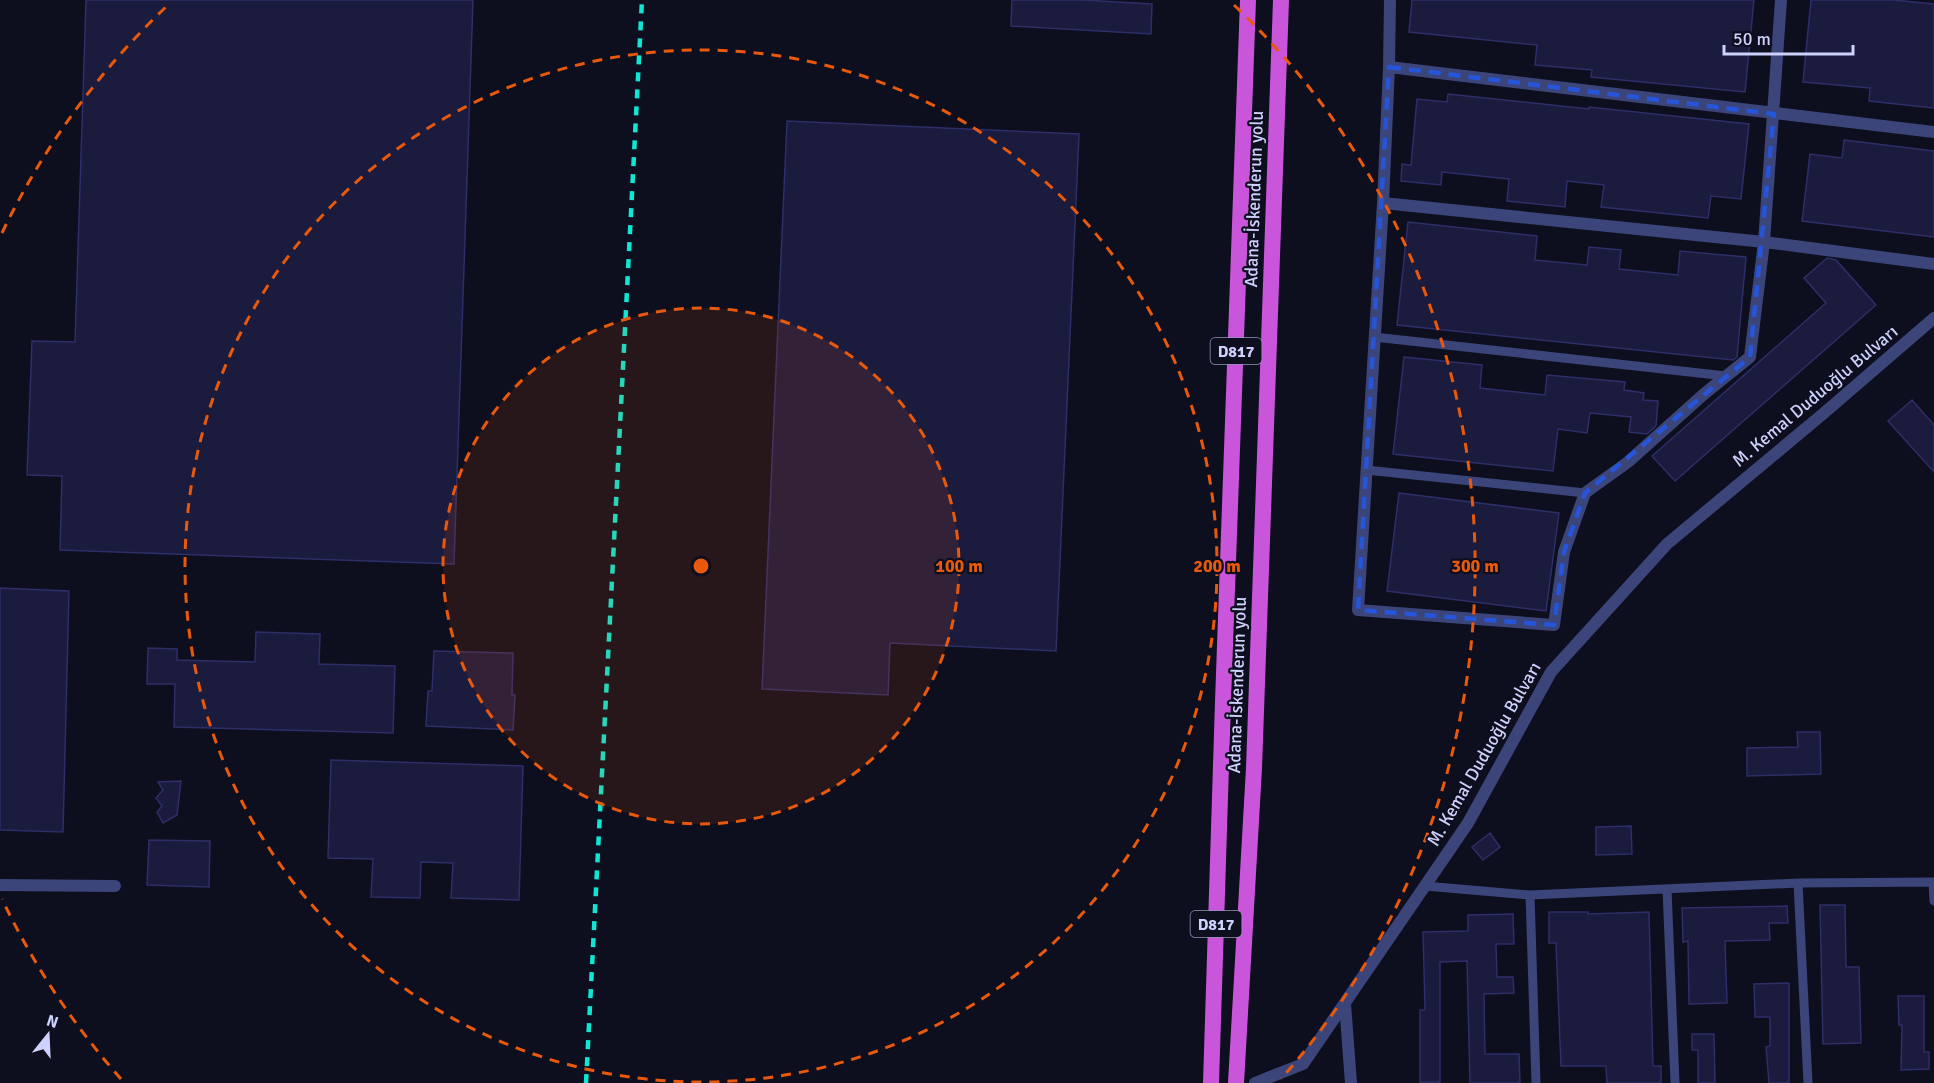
<svg xmlns="http://www.w3.org/2000/svg" width="1934" height="1083" viewBox="0 0 1934 1083" font-family="Signika,sans-serif">
<style>
.building{fill:#1b1b3e;stroke:#2e2e68;stroke-width:1.5}
.lines{fill:none;stroke-linecap:round;stroke-linejoin:round}
.service{stroke:#3b457a;stroke-width:9}
.minor{stroke:#3b457a;stroke-width:12}
.tertiary{stroke:#3b457a;stroke-width:12}
.trunk{stroke:#c956da;stroke-width:16}
.rail{stroke:#0ee7d3;stroke-width:4.5;stroke-dasharray:9 8;stroke-linecap:butt}
.marked{fill:none;stroke:#2655da;stroke-width:4.5;stroke-dasharray:12 8;stroke-linejoin:round}
.ring{fill:none;stroke:#e8590c;stroke-width:3;stroke-dasharray:10 8}
.labels{text-anchor:middle;stroke-width:4.5;stroke-linejoin:round;paint-order:stroke}
.shield{fill:#0d0e1e;stroke:#9396b9;stroke-width:1.5}
.shield-label{font-size:16px;font-weight:bold;fill:#cdd1fc}
.street-label{font-size:18px;fill:#cdd1fc;stroke:#0d0e1e}
.centre{fill:#e8590c;stroke:#0d0e1e;stroke-width:3}
.ring-label{font-size:18px;text-anchor:middle;font-weight:bold;fill:#e8590c;stroke:#0d0e1e;stroke-width:4.5;stroke-linejoin:round;paint-order:stroke}
</style>
<rect width="100%" height="100%" fill="#0d0e1e"/>
<!-- building -->
<path class="building" d="M86,0H473L454,564L60,550L62,476L27,475L32,341L75,342Z
M1012,0H1083L1152,4L1151,34L1011,26Z
M1412,0H1754L1745,92L1591,77L1592,70L1535,65L1537,45L1409,32Z
M1811,0H1894L1934,4V108L1869,101L1870,88L1803,82Z
M1448,94L1589,109V107L1749,124L1741,199L1711,196L1708,218L1601,207L1604,185L1567,181L1565,207L1507,201L1509,179L1442,172L1441,185L1401,181L1402,164L1411,165L1417,99L1447,102Z
M787,121L1079,134L1056,651L890,643L888,695L762,689Z
M1844,140L1934,151V237L1802,221L1810,154L1842,158Z
M1408,222L1537,236L1535,260L1587,265L1589,247L1621,250L1619,269L1678,275L1680,251L1746,257L1737,357L1733,360L1397,325Z
M1827,258L1836,260L1876,305L1675,481L1652,456L1826,303L1804,278Z
M1404,357L1482,365L1480,388L1545,395L1547,375L1625,382L1624,390L1644,393L1643,400L1658,401L1656,426L1647,434L1629,432L1631,417L1590,413L1587,433L1558,429L1553,471L1393,454Z
M1912,400L1934,425V472L1888,421Z
M1399,493L1559,513L1546,611L1387,591Z
M0,588L69,591L63,832L0,830Z
M256,632L320,634L319,664L395,666L393,733L174,727L175,684H147L148,648L177,649V660L255,662Z
M434,651L513,653L512,695H515L513,730L426,726L428,691H432Z
M1797,732H1820L1821,774L1747,776V748L1798,747Z
M331,760L523,766L519,900L451,898L453,863L421,862L420,898L371,897L373,859L328,858Z
M181,781L177,815L163,823L157,812L162,806L156,798L163,790L158,782Z
M1631,826L1632,854L1596,855V827Z
M1490,833L1500,847L1483,860L1472,847Z
M149,840L210,841L209,887L147,885Z
M1820,905H1845L1846,967H1859L1861,1043L1823,1044Z
M1787,906L1788,923H1769L1770,940L1725,941L1727,1003L1689,1004L1688,941L1683,942L1682,908Z
M1549,912H1588V914L1649,912L1653,1066H1661V1083H1607L1606,1066H1561L1556,943H1549Z
M1513,914L1514,944H1496L1497,977H1513L1514,993L1484,994L1485,1054H1519L1520,1083H1470L1467,961L1440,962V1082H1420V1010H1425L1423,932L1468,931V915Z
M1789,983V1083H1769L1766,1047L1770,1046V1017H1755L1754,984Z
M1898,996H1924V1052H1929V1069L1901,1070L1902,1025H1899Z
M1692,1034H1714L1715,1083H1698V1050H1692Z"/>
<g class="lines">
<!-- service -->
<path class="service" d="M1374,337L1726,376
M1366,470L1585,493
M1798,883L1808,1083
M1425,886L1530,895L1798,883L1933,882L1934,901
M1667,889L1675,1083
M1530,895L1536,1083"/>
<!-- minor -->
<path class="minor" d="M1390,0L1389,67L1383,203L1358,610L1554,625L1564,552L1585,493L1628,462L1704,394L1750,357L1764,242L1781,0
M1389,67L1934,132
M1383,203L1764,242L1934,264
M0,885L115,886
M1345,1004L1351,1083"/>
<!-- tertiary -->
<path class="tertiary" d="M1255,1083L1303,1064L1468,823L1551,672L1667,544L1824,413L1934,318"/>
<!-- trunk -->
<path class="trunk" d="M1211,1083L1223,702L1248,0
M1236,1083L1254,768L1281,0"/>
<!-- rail -->
<path class="rail" d="M586,1083L642,0"/>
</g>
<!-- marked area -->
<path class="marked" d="M1389,67L1774,114L1750,357L1585,493L1564,552L1554,625L1358,610Z"/>
<!-- distance rings -->
<circle cx="701" cy="566" r="258" fill="#e8590c" fill-opacity=".12"/>
<g class="ring">
<circle cx="701" cy="566" r="258"/>
<circle cx="701" cy="566" r="516"/>
<path d="M121 1079A774 774 0 0 1 2 899M2 233A774 774 0 0 1 168 5M1234 5A774 774 0 0 1 1281 1079"/>
</g>
<g class="labels">
<!-- shield labels -->
<g class="shield">
<rect x="1210.5" y="338" width="51" height="26" rx="4.5"/>
<rect x="1190.5" y="911" width="51" height="26" rx="4.5"/>
</g>
<g class="shield-label">
<text x="1236" y="357">D817</text>
<text x="1216" y="930">D817</text>
</g>
<!-- street labels -->
<g class="street-label">
<text transform="translate(1254 199) rotate(-88)" y="6">Adana-İskenderun yolu</text>
<text transform="translate(1815 396) rotate(-40)" y="6">M. Kemal Duduoğlu Bulvarı</text>
<text transform="translate(1237 685) rotate(-88)" y="6">Adana-İskenderun yolu</text>
<text transform="translate(1484 754) rotate(-60)" y="6">M. Kemal Duduoğlu Bulvarı</text>
</g>
</g>
<circle cx="701" cy="566" r="9" class="centre"/>
<g class="ring-label">
<text x="959" y="572">100 m</text>
<text x="1217" y="572">200 m</text>
<text x="1475" y="572">300 m</text>
</g>
<!-- north arrow -->
<g transform="translate(48 1035) rotate(18)" stroke="#0d0e1e" stroke-width="4.5" paint-order="stroke">
<path d="M0-4.5L10 22L0 15L-10 22Z" fill="#cdd1fc"/>
<text y="-9" font-size="16" font-weight="bold" text-anchor="middle" fill="#cdd1fc">N</text>
</g>
<!-- scale -->
<path d="M1724 45v9h129v-9" fill="none" stroke="#cdd1fc" stroke-width="3"/>
<text x="1733" y="45" font-size="18" fill="#cdd1fc" stroke="#0d0e1e" stroke-width="4.5" paint-order="stroke">50 m</text>
</svg>
